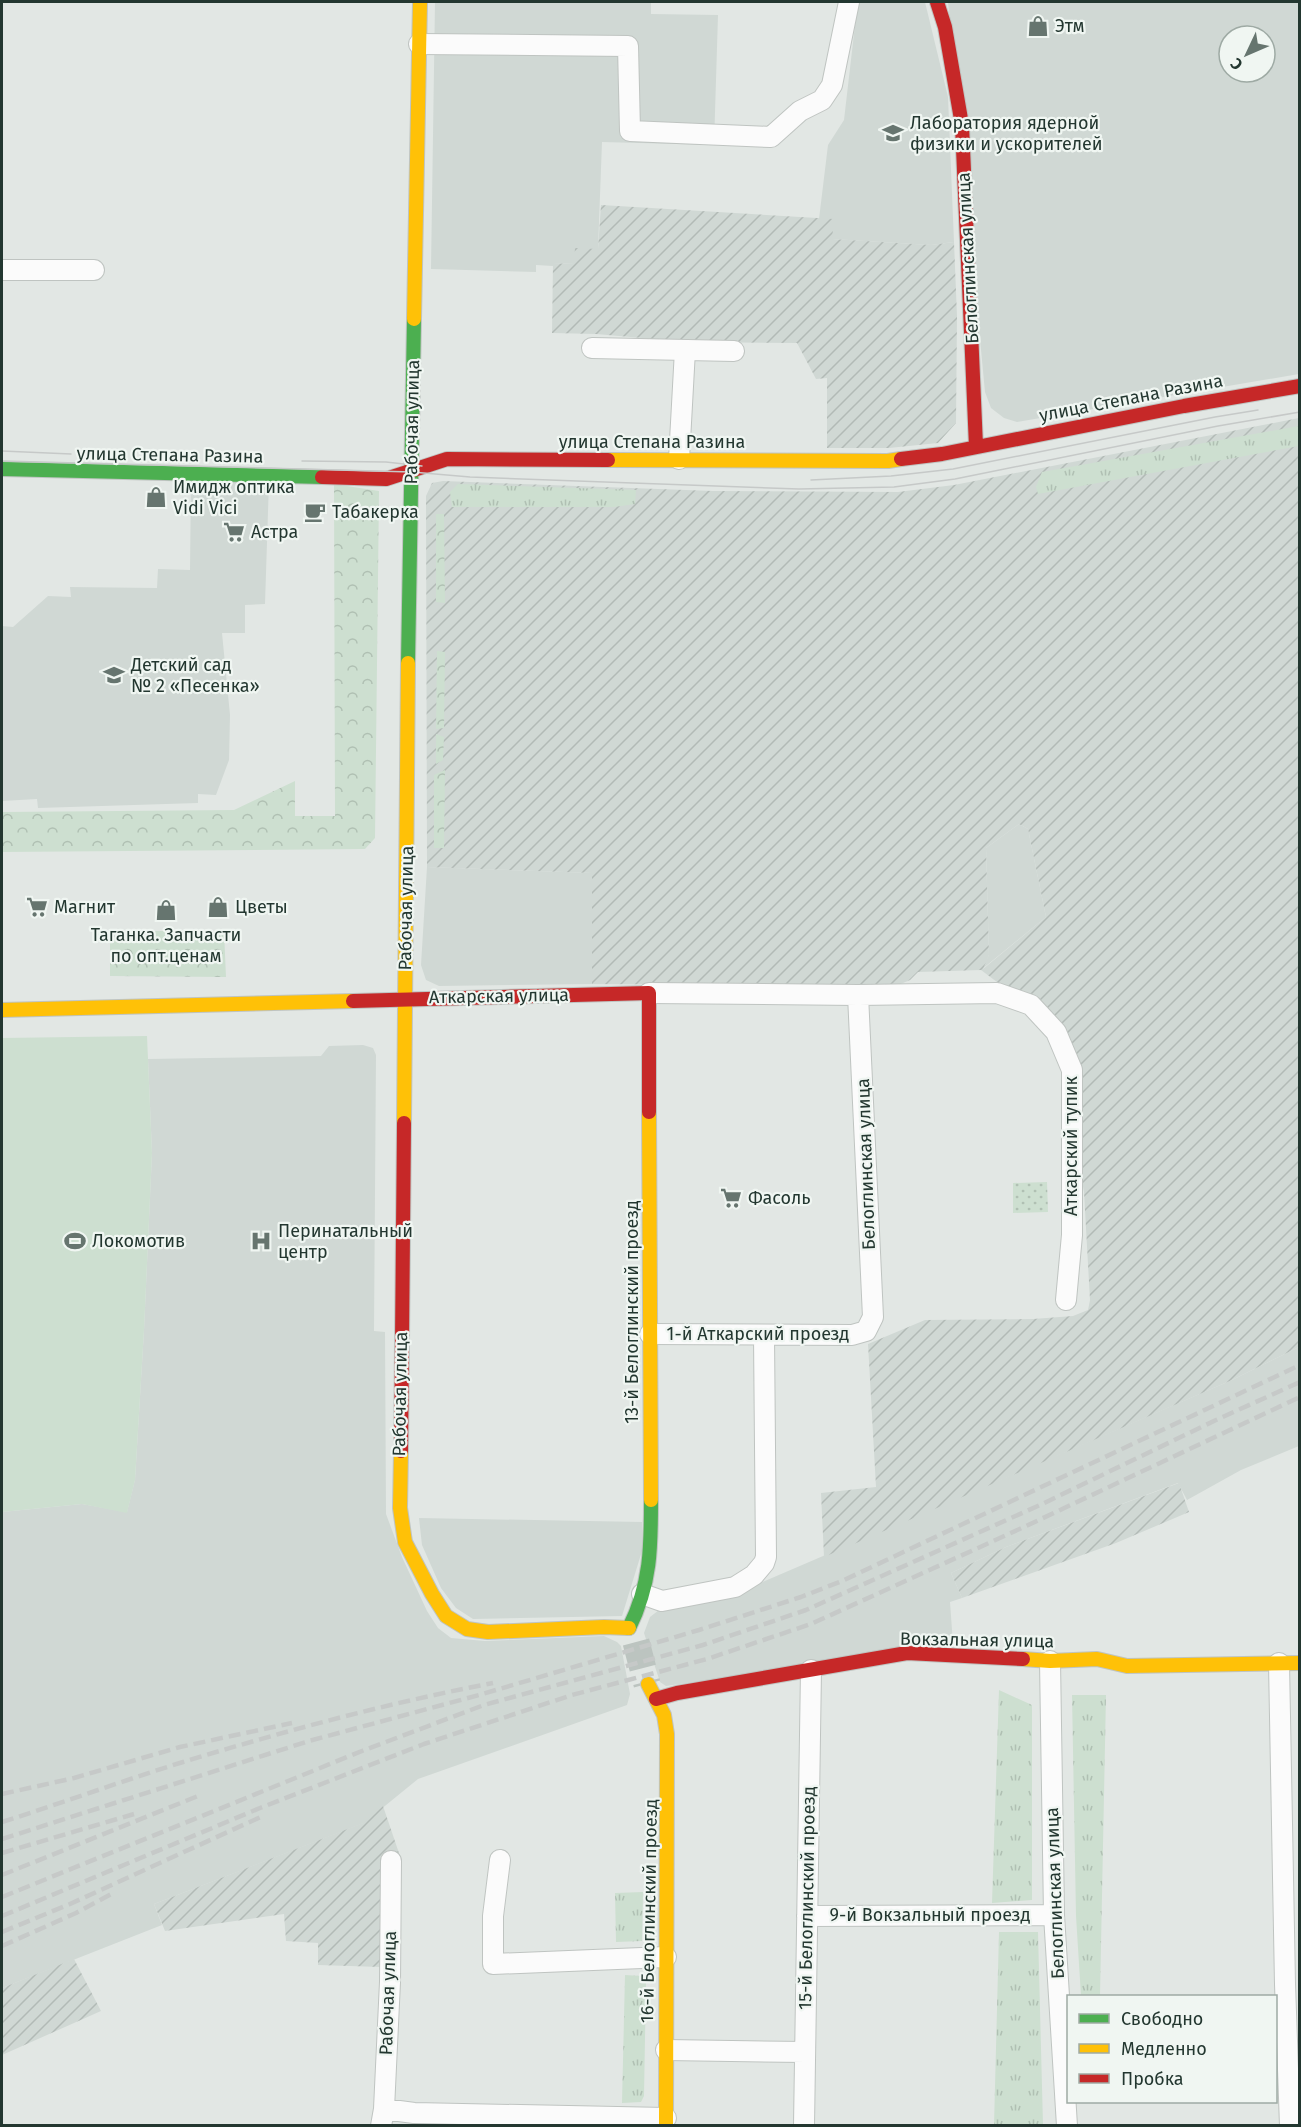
<svg xmlns="http://www.w3.org/2000/svg" width="1301" height="2127" viewBox="0 0 1301 2127" font-family="'Fira Sans',sans-serif">
<style>
.built{fill:#d0d8d4;fill-rule:evenodd}
.industrial{fill:url(#industrial-furrows);fill-rule:evenodd}
.grass{fill:url(#grass-tufts)}
.forest{fill:url(#forest-crowns)}
.park{fill:url(#park-dots)}
.pitch{fill:#cddfd0}
.lines{fill:none;stroke-linecap:round;stroke-linejoin:round}
.secondary-tunnel{stroke:#bcc4c0;stroke-width:27;stroke-dasharray:27 14;stroke-linecap:butt}
.street-casing{stroke:#bfc4c1;stroke-width:22}
.fast-casing{stroke:#bfc4c1;stroke-width:16}
.slow-casing{stroke:#bfc4c1;stroke-width:16}
.jam-casing{stroke:#bfc4c1;stroke-width:16}
.street{stroke:#fbfbfb;stroke-width:20}
.fast{stroke:#4caf50;stroke-width:14}
.slow{stroke:#ffc107;stroke-width:14}
.jam{stroke:#c62828;stroke-width:14}
.tram{stroke:#c6c9c8;stroke-width:1.5}
.rail{stroke:#c6c9c8;stroke-width:4.5;stroke-dasharray:12 6;stroke-linecap:butt}
.labels{text-anchor:middle;stroke-width:4.5;stroke-linejoin:round;paint-order:stroke}
.poi-label{font-size:18px;fill:#233730;stroke:#f0f6f2;text-anchor:start}
.street-label{font-size:18px;fill:#233730;stroke:#f0f6f2}
</style>
<defs>
<pattern id="industrial-furrows" width="10" height="10" patternUnits="userSpaceOnUse" patternTransform="scale(1.5)"><rect width="10" height="10" fill="#d0d8d4"/><path d="M-1 1l2-2M0 10L10 0M9 11l2-2" fill="none" stroke="#b2bab6"/></pattern>
<pattern id="grass-tufts" width="24" height="20" patternUnits="userSpaceOnUse" patternTransform="scale(1.5)"><rect width="24" height="20" fill="#cddfd0"/><path d="M3 7l-1-3M5 7V3M7 7l1-3M15 17l-1-3M17 17v-4M19 17l1-3" fill="none" stroke="#b0c0b3"/></pattern>
<pattern id="forest-crowns" width="20" height="18" patternUnits="userSpaceOnUse" patternTransform="scale(1.5)"><rect width="20" height="18" fill="#cddfd0"/><path d="M2 6a3 3 0 1 1 6 0M12 15a3 3 0 1 1 6 0" fill="none" stroke="#b0c0b3"/></pattern>
<pattern id="park-dots" width="8" height="8" patternUnits="userSpaceOnUse" patternTransform="scale(1.5)"><rect width="8" height="8" fill="#cddfd0"/><path d="M2 2h.1M6 6h.1" fill="none" stroke="#b0c0b3" stroke-width="1.8" stroke-linecap="round"/></pattern>
</defs>
<rect width="100%" height="100%" fill="#e2e7e4"/>
<!-- built -->
<path class="built" d="M435,2H638V3H651V14L718,15L714,145L602,142L598,249L574,263L554,264L553,266L536,265V272L431,269Z
M859,2H925L948,97L954,242L931,245L832,239L819,219L828,145L844,120L857,8Z
M948,2H1299V374L1017,422L1004,418L991,408L985,392ZM1229,36H1265V72H1229Z
M191,480L269,481L265,604L245,605V633H222L230,715L229,760L216,795L198,794V803L38,808L37,799L2,801V626L13,627L48,596L71,597L70,587L157,588L158,569L190,570Z
M1019,824L1028,829L1046,917L981,970L989,955L986,848Z
M427,867L592,873V984L439,986L426,980L421,965Z
M363,1045L373,1048L376,1055L374,1331L385,1332L386,1514L402,1557L427,1611L438,1628L451,1638L485,1641L604,1636L617,1642L621,1646L630,1694L627,1705L418,1779L364,1823L154,1904L162,1925L2,1988V1512L82,1504L127,1512L135,1480L144,1330L152,1153L148,1059L321,1056L329,1046Z
M1299,1347V1446L1241,1470L1187,1500L1178,1483L1006,1547L951,1573L962,1598L950,1602L953,1644L666,1686L660,1682L644,1633L650,1617L659,1610L735,1594L1232,1380Z
M419,1518L642,1522V1551L622,1616L473,1619L456,1608L441,1588L422,1545Z"/>
<!-- industrial -->
<path class="industrial" d="M601,205L834,219L832,239L931,245L954,242L957,316L956,423L938,443L889,448H827V378L816,379L797,343L688,342L596,334L552,333L553,264L574,263L575,248L598,249Z
M1299,418V1347L1232,1380L824,1557L821,1493L876,1487L868,1344L925,1320L1033,1319L1073,1316L1088,1310L1090,1300L1084,1192L1075,1143L1080,1062L1064,1027L1036,998L1005,988L981,970L918,972L910,980L896,986L592,984V873L427,867L426,496L432,483L443,481L713,491L898,492L954,485ZM1019,824L1028,829L1046,917L983,969L989,955L986,848Z
M1179,1483L1189,1512L1116,1543L962,1598L951,1573L1006,1547Z
M383,1806L402,1862L383,1867L381,1967L318,1965V1943L286,1941L284,1914L165,1931L154,1904L363,1823Z
M74,1959L101,2011L2,2055V1988Z"/>
<!-- grass -->
<path class="grass" d="M1299,426V446L1038,494L1036,487L1042,472Z
M458,484L636,490L635,504L614,507H452L450,492Z
M999,1690L1032,1705V1900L992,1903Z
M1072,1695H1106L1100,1996H1081L1076,1916Z
M643,1892L642,1941L616,1942L615,1893Z
M999,1932H1038L1043,2125H994Z
M625,1975L641,1976L646,1981L644,2096L641,2102L622,2103Z"/>
<!-- forest -->
<path class="forest" d="M334,484L379,491L375,838L365,849L2,852V812L234,810L295,781V816H335Z
M436,514H444L445,603L436,602Z
M437,651L445,652L444,728L436,729Z
M436,734L444,737L443,760L436,764Z
M445,770L444,848H434V775Z
M110,931H224L226,977L110,976Z"/>
<!-- park -->
<path class="park" d="M1047,1182L1048,1212L1013,1213V1183Z"/>
<!-- pitch -->
<path class="pitch" d="M147,1036L152,1153L144,1330L135,1480L127,1513L82,1504L2,1512V1038Z"/>
<g class="lines">
<!-- secondary-tunnel -->
<path class="secondary-tunnel" d="M636,1642L647,1684"/>
<defs>
<path id="street" d="M419,44L628,46L630,131L771,137L800,111L822,100L832,85L849,2
M2,270H94
M592,348L734,351
M679,459L685,350
M649,993L858,995L997,993L1031,1005L1056,1032L1072,1070V1235L1066,1300
M650,1334L852,1335L866,1331L873,1317L858,995
M642,1594L662,1601L735,1587L754,1575L764,1563L766,1557L764,1336
M1050,1661L1054,1915L1067,2126
M1279,1663L1285,1984L1290,2126
M500,1860L493,1916V1964L666,1957
M807,1916L1054,1915
M666,2050L805,2052
M384,2109L414,2113L666,2118
M381,2126L384,2109L390,1982L391,1861
M804,2126L811,1670"/>
<path id="fast" d="M2,469L322,477
M408,663L414,319
M629,1628C651,1584 651,1547 651,1500"/>
<path id="slow" d="M414,319L420,2
M608,460L888,461L901,459
M2,1010L353,1001
M649,1112L651,1500
M404,1123L408,663
M401,1451L400,1508L405,1542L432,1594L446,1616L467,1629L488,1632L604,1627L629,1628
M1023,1659L1050,1661L1097,1659L1127,1666L1300,1663
M648,1684L664,1715L667,1734L666,2126"/>
<path id="jam" d="M937,2L945,27L962,125L976,446
M901,459L942,454L1184,406L1300,386
M322,477L386,479L447,459L608,460
M353,1001L649,993V1112
M401,1451L404,1123
M656,1699L677,1693L907,1653L1023,1659"/>
</defs>
<!-- street casing -->
<use href="#street" class="street-casing"/>
<!-- fast casing -->
<use href="#fast" class="fast-casing"/>
<!-- slow casing -->
<use href="#slow" class="slow-casing"/>
<!-- jam casing -->
<use href="#jam" class="jam-casing"/>
<!-- street -->
<use href="#street" class="street"/>
<!-- fast -->
<use href="#fast" class="fast"/>
<!-- slow -->
<use href="#slow" class="slow"/>
<!-- jam -->
<use href="#jam" class="jam"/>
<!-- tram -->
<path class="tram" d="M2,451L71,454
M2,461L412,472L470,477L799,489L894,487L955,479L1218,426L1300,412
M302,461L386,462L422,466
M811,480L891,476L953,469L1215,417L1258,410"/>
<!-- rail -->
<path class="rail" d="M2,1794L74,1778L180,1747L292,1723
M2,1822C62,1803 122,1781 183,1762C285,1731 388,1703 493,1683
M2,1839L309,1741L479,1695L699,1630L801,1597L842,1581L1300,1365
M2,1853L134,1814
M2,1875L198,1796
M2,1897L362,1751L484,1705L703,1645L806,1610L1040,1505L1216,1420L1300,1382
M2,1916L260,1808L424,1744L572,1695L707,1659L811,1624L1024,1527L1300,1397
M2,1932L70,1904L265,1815
M2,1946L76,1913L115,1892"/>
</g>
<!-- icons -->
<defs>
<symbol id="shop-bare" viewBox="-9 -9 18 18"><path d="M-5-2.5h2.3a2.7 3.5 0 0 1 5.4 0H5L5.5 6h-11ZM-1.5-2.5h3a1.5 2.3 0 0 0-3 0Z" fill="#66756f" stroke="#f0f6f2" stroke-width="2.5" paint-order="stroke"/></symbol>
<symbol id="university-bare" viewBox="-9 -9 18 18"><path d="M0-5L7-2L0 1L-7-2ZM-4 1L0 2.5L4 1V4Q0 6-4 4Z" fill="#66756f" stroke="#f0f6f2" stroke-width="2.5" paint-order="stroke"/></symbol>
<symbol id="cafe-bare" viewBox="-9 -9 18 18"><path d="M-5.5-4.5H6V0H3Q3 3.5 0 3.5H-2.5Q-5.5 3.5-5.5 0ZM3-3.2v2h1.7v-2ZM-6 4.5H4V6H-6Z" fill="#66756f" stroke="#f0f6f2" stroke-width="2.5" paint-order="stroke"/></symbol>
<symbol id="supermarket-bare" viewBox="-9 -9 18 18"><path d="M-6-5.5h2.5l.6 2H6L4.5 2H-2.5L-4.4-4H-6ZM-1.5 3.2a1.3 1.3 0 1 0 .1 0ZM3 3.2a1.3 1.3 0 1 0 .1 0Z" fill="#66756f" stroke="#f0f6f2" stroke-width="2.5" paint-order="stroke"/></symbol>
<symbol id="school-bare" viewBox="-9 -9 18 18"><path d="M0-5L7-2L0 1L-7-2ZM-4 1L0 2.5L4 1V4Q0 6-4 4Z" fill="#66756f" stroke="#f0f6f2" stroke-width="2.5" paint-order="stroke"/></symbol>
<symbol id="stadium-bare" viewBox="-9 -9 18 18"><path d="M0-5a6.5 5 0 1 0 0 10a6.5 5 0 1 0 0-10ZM-3.5-1.8h7v3.6h-7Z" fill="#66756f" stroke="#f0f6f2" stroke-width="2.5" paint-order="stroke"/></symbol>
<symbol id="hospital-bare" viewBox="-9 -9 18 18"><path d="M-5-5h3v3.5h4V-5h3V5h-3V1.5h-4V5h-3Z" fill="#66756f" stroke="#f0f6f2" stroke-width="2.5" paint-order="stroke"/></symbol>
</defs>
<g fill-rule="evenodd">
<use href="#shop-bare" x="1023" y="11" width="30" height="30"/>
<use href="#university-bare" x="878" y="118" width="30" height="30"/>
<use href="#shop-bare" x="141" y="482" width="30" height="30"/>
<use href="#cafe-bare" x="300" y="497" width="30" height="30"/>
<use href="#supermarket-bare" x="219" y="517" width="30" height="30"/>
<use href="#school-bare" x="99" y="660" width="30" height="30"/>
<use href="#supermarket-bare" x="22" y="892" width="30" height="30"/>
<use href="#shop-bare" x="203" y="892" width="30" height="30"/>
<use href="#shop-bare" x="151" y="895" width="30" height="30"/>
<use href="#supermarket-bare" x="716" y="1183" width="30" height="30"/>
<use href="#stadium-bare" x="60" y="1226" width="30" height="30"/>
<use href="#hospital-bare" x="246" y="1226" width="30" height="30"/>
</g>
<g class="labels">
<!-- poi labels -->
<g class="poi-label">
<text x="1055" y="32">Этм</text>
<text x="910" y="129">Лаборатория ядерной<tspan x="910" dy="21">физики и ускорителей</tspan></text>
<text x="173" y="493">Имидж оптика<tspan x="173" dy="21">Vidi Vici</tspan></text>
<text x="332" y="518">Табакерка</text>
<text x="251" y="538">Астра</text>
<text x="131" y="671">Детский сад<tspan x="131" dy="21">№ 2 «Песенка»</tspan></text>
<text x="54" y="913">Магнит</text>
<text x="235" y="913">Цветы</text>
<text x="166" y="941" text-anchor="middle">Таганка. Запчасти<tspan x="166" dy="21">по опт.ценам</tspan></text>
<text x="748" y="1204">Фасоль</text>
<text x="278" y="1237">Перинатальный<tspan x="278" dy="21">центр</tspan></text>
<text x="92" y="1247">Локомотив</text>
</g>
<!-- street labels -->
<g class="street-label">
<text transform="translate(968 258) rotate(-93)" y="6">Белоглинская улица</text>
<text transform="translate(1131 398) rotate(-11)" y="6">улица Степана Разина</text>
<text transform="translate(412 422) rotate(-89)" y="6">Рабочая улица</text>
<text x="652" y="448">улица Степана Разина</text>
<text transform="translate(170 455) rotate(1)" y="6">улица Степана Разина</text>
<text transform="translate(406 908) rotate(-89)" y="6">Рабочая улица</text>
<text transform="translate(499 996) rotate(-1)" y="6">Аткарская улица</text>
<text transform="translate(1071 1146) rotate(-90)" y="6">Аткарский тупик</text>
<text transform="translate(866 1164) rotate(-92)" y="6">Белоглинская улица</text>
<text transform="translate(632 1312) rotate(-90)" y="6">13-й Белоглинский проезд</text>
<text x="758" y="1340">1-й Аткарский проезд</text>
<text transform="translate(400 1394) rotate(-89)" y="6">Рабочая улица</text>
<text transform="translate(977 1640) rotate(1)" y="6">Вокзальная улица</text>
<text transform="translate(1055 1893) rotate(-92)" y="6">Белоглинская улица</text>
<text transform="translate(807 1898) rotate(-89)" y="6">15-й Белоглинский проезд</text>
<text transform="translate(649 1911) rotate(-89)" y="6">16-й Белоглинский проезд</text>
<text x="930" y="1921">9-й Вокзальный проезд</text>
<text transform="translate(388 1993) rotate(-88)" y="6">Рабочая улица</text>
</g>
</g>
<!-- border -->
<rect width="1301" height="2127" fill="none" stroke="#233730" stroke-width="6"/>
<!-- legend -->
<rect x="1067" y="1995" width="210" height="108" fill="#f0f6f2" stroke="#9eaaa4" stroke-width="1.5"/>
<rect x="1079" y="2014" width="30" height="9" fill="#4caf50" stroke="#9eaaa4" stroke-width="1.5"/>
<text x="1121" y="2025" font-size="18" fill="#233730">Свободно</text>
<rect x="1079" y="2044" width="30" height="9" fill="#ffc107" stroke="#9eaaa4" stroke-width="1.5"/>
<text x="1121" y="2055" font-size="18" fill="#233730">Медленно</text>
<rect x="1079" y="2074" width="30" height="9" fill="#c62828" stroke="#9eaaa4" stroke-width="1.5"/>
<text x="1121" y="2085" font-size="18" fill="#233730">Пробка</text>
<!-- north arrow -->
<g transform="translate(1247 54) rotate(226)"><circle r="28" fill="#f0f6f2" stroke="#9eaaa4" stroke-width="1.5"/>
<path d="M0-4.5L10 22L0 15L-10 22Z" fill="#66756f"/>
<text y="-9" font-size="16" font-weight="bold" text-anchor="middle" fill="#233730">С</text>
</g>
</svg>
